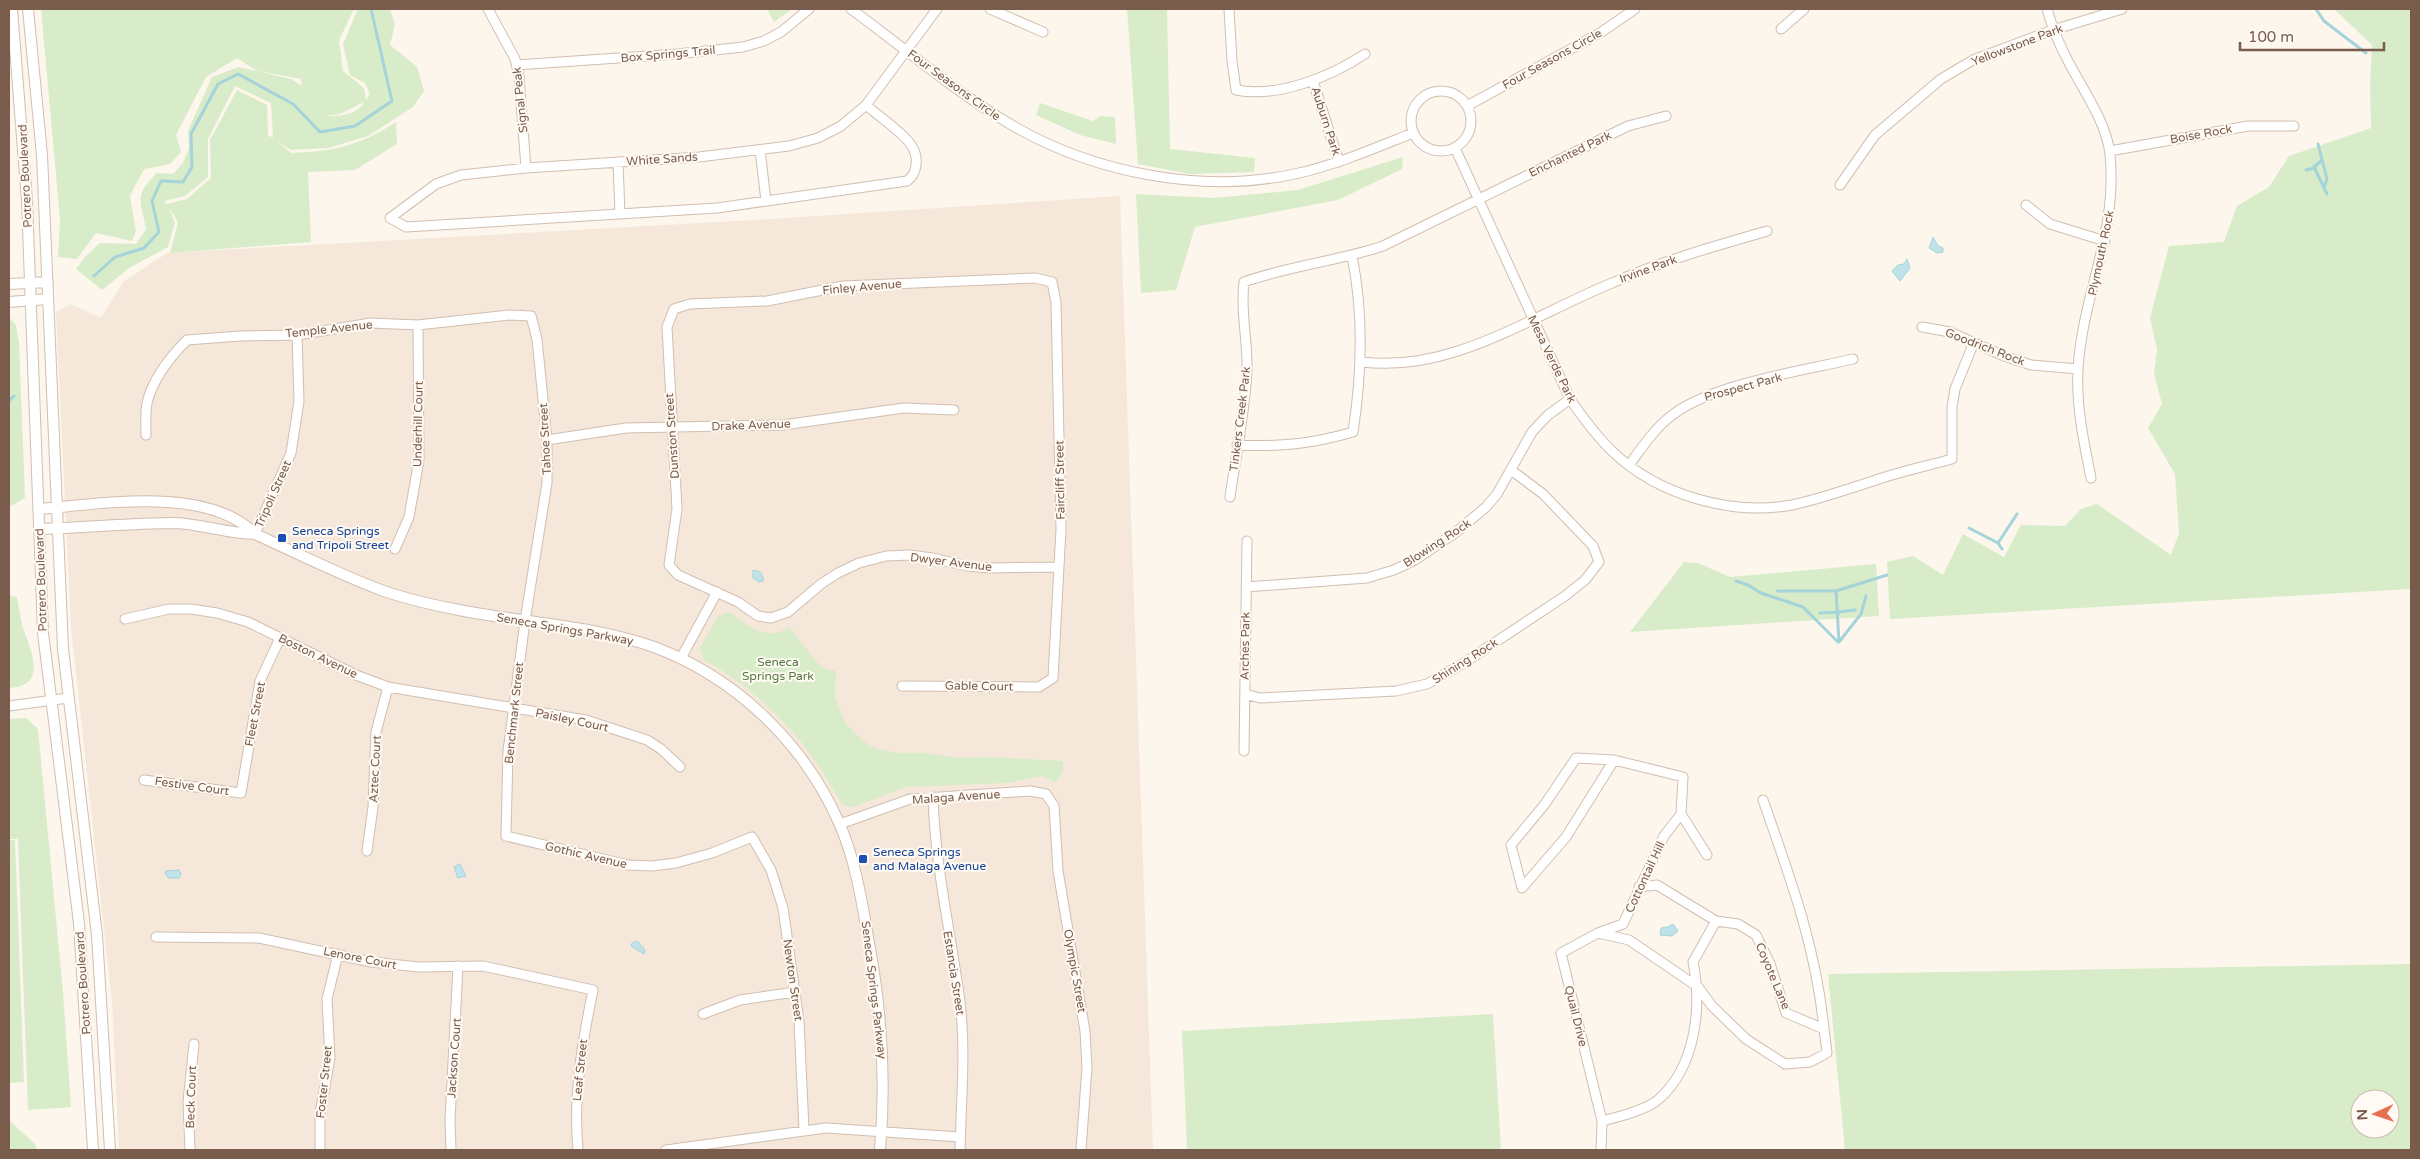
<svg xmlns="http://www.w3.org/2000/svg" width="2420" height="1159" viewBox="0 0 2420 1159" font-family="'Varela Round',sans-serif">
<style>
.residential{fill:#f5e8da}
.green{fill:#d8ecc9;fill-rule:evenodd}
.water{fill:#bfe3e8;stroke:#a5d3da}
.lines{fill:none;stroke-linecap:round;stroke-linejoin:round}
.stream{stroke:#a5d3da;stroke-width:3}
.minor-casing{stroke:#d1beb0;stroke-width:11}
.tertiary-casing{stroke:#d1beb0;stroke-width:12}
.minor{stroke:#fff;stroke-width:9}
.tertiary{stroke:#fff;stroke-width:10}
.transit-dot{fill:#1a4fb4;stroke:#fffaf3;stroke-width:2}
.labels{text-anchor:middle;stroke-width:4;stroke-linejoin:round;paint-order:stroke}
.street-label{font-size:12px;fill:#7a5c4d;stroke:#fffaf3}
.transit-label{font-size:12px;fill:#164399;stroke:#fffaf3;text-anchor:start}
.park-label{font-size:12px;fill:#537a41;stroke:#fffaf3}
</style>
<rect width="100%" height="100%" fill="#fdf6ec"/>
<!-- residential -->
<path class="residential" d="M1120,196L1153,1150H119L112,1002L71,628L56,312L71,304L101,318L123,282L167,253L755,220Z"/>
<!-- green -->
<path class="green" d="M41,9H354L339,40L343,71L364,88L366,100L370,94L365,83L350,75L343,44L358,9H390L395,24L390,45L417,67L424,91L413,107L368,136L328,148L291,150L277,141L291,153C335,151 359,146 396,122L397,144L355,170L308,172L311,242L170,253L178,222L169,208L175,223L168,247L129,268L102,290L76,269L86,256L100,243L136,244L146,229C141,200 133,196 157,173L173,174L183,163L189,148L188,131L212,77L238,67L291,79L302,86L301,79L257,71L237,58L206,77L176,135L181,152L170,164L144,169L130,196L136,231L132,241L96,233L77,259L58,257L60,219ZM235,86L271,103L273,137L268,136L267,105L237,90L210,140L211,178L187,199L166,204L164,201L185,196L208,177V139ZM364,102C359,114 339,117 326,116L340,114Z
M767,9H792L774,22Z
M1127,9H1167L1170,149L1255,158L1254,172L1190,174L1138,164Z
M2334,9H2411V589L1890,619L1887,562L1913,556L1943,575L1963,534L2004,557L2021,525L2065,526L2081,509L2097,504L2171,555L2179,533L2175,474L2148,428L2162,404L2154,374L2157,349L2150,318L2169,246L2224,242L2237,206L2269,187L2289,156L2371,128L2370,85L2372,45Z
M1040,103L1093,121L1100,116L1115,117L1116,144L1080,135L1036,115Z
M1403,157L1402,169L1338,200L1195,227L1176,290L1141,293L1136,194L1214,198L1298,190Z
M9,317L16,325L19,342L25,498L9,507Z
M1684,562L1698,563L1730,577L1876,564L1879,616L1630,632Z
M9,595L17,597C19,607 20,618 23,628C31,651 48,686 9,688Z
M729,612C749,625 766,643 789,627L821,667L836,671L835,698L845,723L863,741L875,748L897,753H926L957,758L988,757L1063,761V770L1056,782L1041,776L1008,783L907,787L853,807L842,805C809,743 765,694 704,660L700,648L718,616Z
M26,718L38,729L63,992L71,1107L28,1110L18,839H9V719Z
M9,840H15L24,1082L9,1083Z
M2411,964V1150H1845L1828,974ZM2360,1099H2390V1129H2360Z
M1493,1014L1501,1150H1187L1182,1031Z
M9,1120L35,1144L37,1150H9Z"/>
<!-- water -->
<path class="water" d="M1933,237L1938,246L1943,248V252L1937,253L1929,248Z
M1907,259L1910,268L1900,281L1892,271L1898,265L1904,264Z
M753,570L760,572L763,577V581L759,582L753,578Z
M460,864L466,876L458,878L454,867Z
M179,870L181,874L179,878H169L165,874L166,871Z
M1673,924L1678,931L1672,936L1660,935L1661,928L1668,927Z
M637,941L645,950L644,954L631,946L632,943Z"/>
<g class="lines">
<!-- stream -->
<path class="stream" d="M2316,9L2324,21L2366,53
M2318,144L2327,179L2324,187
M2321,161L2314,167L2327,194
M2306,170L2315,168
M94,276L115,257L144,248L159,232L152,201L161,181L183,182L192,167L191,134L218,84L238,74L293,104L320,132L355,126L392,101L371,9
M9,401L14,396
M1969,528L1998,543L2002,549
M1998,543L2017,514
M1736,581L1748,585L1761,593L1803,607L1838,642
M1777,591H1836
M1866,596L1861,614L1839,642L1836,591L1887,575
M1820,613L1838,612V614
M1838,614V612L1855,610"/>
<defs>
<path id="minor" d="M488,9L515,59L519,76L526,168
M851,9C903,47 954,91 1010,124C1093,173 1204,195 1299,173C1338,164 1375,148 1413,133
M990,9L1043,32
M1229,9L1232,61L1236,90C1278,98 1330,77 1365,54
M2047,9C2052,27 2059,44 2068,61C2083,90 2106,121 2110,154C2118,234 2082,295 2078,370C2076,406 2084,443 2091,478
M1781,29L1804,9
M516,65L677,54L743,47L764,41L781,32L809,9
M1313,81L1339,162
M1411 121a30 30 0 1 1 60 0a30 30 0 1 1-60 0Z
M866,105C877,115 905,134 911,145C919,156 918,173 907,181L717,208L406,227L390,218L436,184L461,175L526,168L699,157L789,146L818,138L841,126L866,105L937,9
M1467,106L1600,33L1635,9
M1455,148L1570,399C1583,418 1596,436 1613,452C1658,495 1731,516 1792,505C1821,499 1848,489 1876,480C1901,471 1927,466 1952,459V407L1955,389L1974,342
M760,150L766,201
M2110,151L2248,126H2294
M618,162L620,214
M1840,185L1875,135L1941,79L1973,60L2053,30L2122,9
M2026,205L2050,224L2105,241
M1922,327L1950,332L2004,356L2031,365L2078,369
M1362,362C1452,373 1531,316 1612,283C1662,261 1715,246 1767,231
M146,435C146,425 145,413 147,403C153,378 169,358 187,340L240,336L297,335L371,323L418,325L509,315L531,316L537,339L547,440V483L525,621L508,751L506,836L628,865L652,866L676,863L712,853L752,837L771,870L783,908L799,1021L804,1130
M547,440L626,428L783,425L904,408L954,410
M1237,445C1281,447 1311,444 1353,432C1362,373 1364,315 1352,256
M1629,465C1642,448 1654,429 1671,416C1711,384 1802,371 1853,359
M1230,497C1236,455 1245,413 1247,370C1248,340 1240,312 1244,282C1289,266 1338,261 1383,246L1628,126L1666,116
M255,534L291,453L299,401L297,335
M395,549L409,517L419,460L418,325
M1246,587L1367,578L1394,570L1415,560L1455,533L1486,507L1497,494L1532,432L1548,415L1570,399
M125,619L169,609H191L217,613L248,622L356,675L388,687L586,720L647,740L661,749L680,767
M681,658L717,592
M902,686L1039,687L1053,678L1061,529L1056,302L1052,282L1035,278L843,286L767,301L690,304L674,309L667,327L677,509L669,565L678,575L738,602L758,616L771,618L788,612L821,584L838,573L859,563L886,556L910,555L932,558L967,566L990,568L1058,567
M1245,694L1260,698L1396,691L1427,684L1464,663L1565,596L1585,580L1599,562L1593,546L1543,494L1511,470
M9,706L68,698
M1244,751L1247,541
M1576,758L1614,760L1566,837L1522,888L1511,845L1545,804Z
M1614,760L1683,777L1681,814L1707,855
M144,780L241,793L260,681L280,638
M933,797C935,867 951,933 960,1002C966,1051 961,1101 960,1150
M1763,800C1790,877 1816,947 1824,1029
M840,824L910,799L1030,791L1046,794L1054,806L1058,871L1085,1031L1087,1067L1081,1150
M367,851L373,807L376,732L388,687
M1598,933L1629,940L1698,987L1712,1006L1746,1039L1785,1064L1810,1062L1827,1053L1824,1029L1786,1013L1770,964L1756,935L1738,924L1716,921L1657,885L1639,887
M156,937L259,938L371,962L419,967L483,966L593,990C582,1043 573,1096 578,1150
M703,1014L740,1000L795,992
M1602,1121C1618,1117 1647,1110 1659,1099C1696,1066 1702,1007 1693,962L1716,921
M190,1150L188,1102L194,1044
M320,1150V1113L330,1058L327,999L338,954
M451,1150L450,1120L458,966
M666,1150L826,1128L960,1137
M1601,1150L1602,1121L1561,953L1598,933L1623,924L1664,836L1681,814"/>
<path id="tertiary" d="M12,9L27,201L43,633L79,923L93,1150
M28,9L42,155L63,649L97,935L110,1150
M9,284L48,282
M9,302L48,299
M39,509C101,504 207,485 255,534C297,553 338,574 381,590C406,599 433,605 459,610C524,623 592,625 654,647C737,678 805,744 840,825C856,862 862,903 869,943C882,1012 886,1081 880,1150
M40,529C85,528 130,523 175,523C202,524 228,534 255,534"/>
</defs>
<!-- minor casing -->
<use href="#minor" class="minor-casing"/>
<!-- tertiary casing -->
<use href="#tertiary" class="tertiary-casing"/>
<!-- minor -->
<use href="#minor" class="minor"/>
<!-- tertiary -->
<use href="#tertiary" class="tertiary"/>
</g>
<!-- markers -->
<g class="transit-dot">
<rect x="277" y="533" width="10" height="10" rx="2.5"/>
<rect x="858" y="854" width="10" height="10" rx="2.5"/>
</g>
<g class="labels">
<!-- street labels -->
<g class="street-label">
<text transform="translate(2017 45) rotate(-21)" y="4">Yellowstone Park</text>
<text transform="translate(668 54) rotate(-5)" y="4">Box Springs Trail</text>
<text transform="translate(1552 59) rotate(-29)" y="4">Four Seasons Circle</text>
<text transform="translate(954 85) rotate(36)" y="4">Four Seasons Circle</text>
<text transform="translate(520 100) rotate(-96)" y="4">Signal Peak</text>
<text transform="translate(1326 121) rotate(72)" y="4">Auburn Park</text>
<text transform="translate(2201 134) rotate(-10)" y="4">Boise Rock</text>
<text transform="translate(1570 154) rotate(-26)" y="4">Enchanted Park</text>
<text transform="translate(662 159) rotate(-4)" y="4">White Sands</text>
<text transform="translate(25 176) rotate(-93)" y="4">Potrero Boulevard</text>
<text transform="translate(2101 253) rotate(-78)" y="4">Plymouth Rock</text>
<text transform="translate(1648 269) rotate(-20)" y="4">Irvine Park</text>
<text transform="translate(862 287) rotate(-5)" y="4">Finley Avenue</text>
<text transform="translate(329 329) rotate(-6)" y="4">Temple Avenue</text>
<text transform="translate(1985 347) rotate(21)" y="4">Goodrich Rock</text>
<text transform="translate(1552 359) rotate(64)" y="4">Mesa Verde Park</text>
<text transform="translate(1743 387) rotate(-15)" y="4">Prospect Park</text>
<text transform="translate(1240 419) rotate(-83)" y="4">Tinkers Creek Park</text>
<text transform="translate(418 424) rotate(-89)" y="4">Underhill Court</text>
<text transform="translate(751 425) rotate(-2)" y="4">Drake Avenue</text>
<text transform="translate(672 436) rotate(-94)" y="4">Dunston Street</text>
<text transform="translate(545 439) rotate(-93)" y="4">Tahoe Street</text>
<text transform="translate(1060 480) rotate(-91)" y="4">Faircliff Street</text>
<text transform="translate(273 494) rotate(-66)" y="4">Tripoli Street</text>
<text transform="translate(1437 543) rotate(-33)" y="4">Blowing Rock</text>
<text transform="translate(951 562) rotate(7)" y="4">Dwyer Avenue</text>
<text transform="translate(41 580) rotate(-92)" y="4">Potrero Boulevard</text>
<text transform="translate(565 629) rotate(10)" y="4">Seneca Springs Parkway</text>
<text transform="translate(1245 646) rotate(-89)" y="4">Arches Park</text>
<text transform="translate(318 656) rotate(26)" y="4">Boston Avenue</text>
<text transform="translate(1465 661) rotate(-32)" y="4">Shining Rock</text>
<text transform="translate(979 686) rotate(1)" y="4">Gable Court</text>
<text transform="translate(514 713) rotate(-84)" y="4">Benchmark Street</text>
<text transform="translate(255 714) rotate(-79)" y="4">Fleet Street</text>
<text transform="translate(572 720) rotate(12)" y="4">Paisley Court</text>
<text transform="translate(375 769) rotate(-87)" y="4">Aztec Court</text>
<text transform="translate(192 786) rotate(8)" y="4">Festive Court</text>
<text transform="translate(956 797) rotate(-4)" y="4">Malaga Avenue</text>
<text transform="translate(586 855) rotate(13)" y="4">Gothic Avenue</text>
<text transform="translate(1645 877) rotate(-65)" y="4">Cottontail Hill</text>
<text transform="translate(360 958) rotate(11)" y="4">Lenore Court</text>
<text transform="translate(1075 971) rotate(80)" y="4">Olympic Street</text>
<text transform="translate(954 973) rotate(81)" y="4">Estancia Street</text>
<text transform="translate(1773 976) rotate(67)" y="4">Coyote Lane</text>
<text transform="translate(793 980) rotate(82)" y="4">Newton Street</text>
<text transform="translate(83 983) rotate(-94)" y="4">Potrero Boulevard</text>
<text transform="translate(874 990) rotate(83)" y="4">Seneca Springs Parkway</text>
<text transform="translate(1576 1016) rotate(76)" y="4">Quail Drive</text>
<text transform="translate(454 1058) rotate(-86)" y="4">Jackson Court</text>
<text transform="translate(580 1070) rotate(-84)" y="4">Leaf Street</text>
<text transform="translate(324 1082) rotate(-84)" y="4">Foster Street</text>
<text transform="translate(191 1097) rotate(-88)" y="4">Beck Court</text>
</g>
<!-- transit labels -->
<g class="transit-label">
<text x="292" y="535">Seneca Springs<tspan x="292" dy="14">and Tripoli Street</tspan></text>
<text x="873" y="856">Seneca Springs<tspan x="873" dy="14">and Malaga Avenue</tspan></text>
</g>
<!-- park labels -->
<g class="park-label">
<text x="778" y="666">Seneca<tspan x="778" dy="14">Springs Park</tspan></text>
</g>
</g>
<!-- border -->
<rect width="2420" height="1159" fill="none" stroke="#7a5c4d" stroke-width="20"/>
<!-- north arrow -->
<g transform="translate(2375 1114) rotate(267)"><circle r="24" fill="#fffaf3" stroke="#cabbb1"/>
<path d="M0-4L9 19L0 12L-9 19Z" fill="#e76f51"/>
<text y="-8" font-size="14" font-weight="bold" text-anchor="middle" fill="#7a5c4d">N</text>
</g>
<!-- scale -->
<path d="M2240 42v8h144v-8" fill="none" stroke="#7a5c4d" stroke-width="2.5"/>
<text x="2248" y="42" font-size="15" fill="#7a5c4d" stroke="#fffaf3" stroke-width="4" paint-order="stroke">100 m</text>
</svg>
